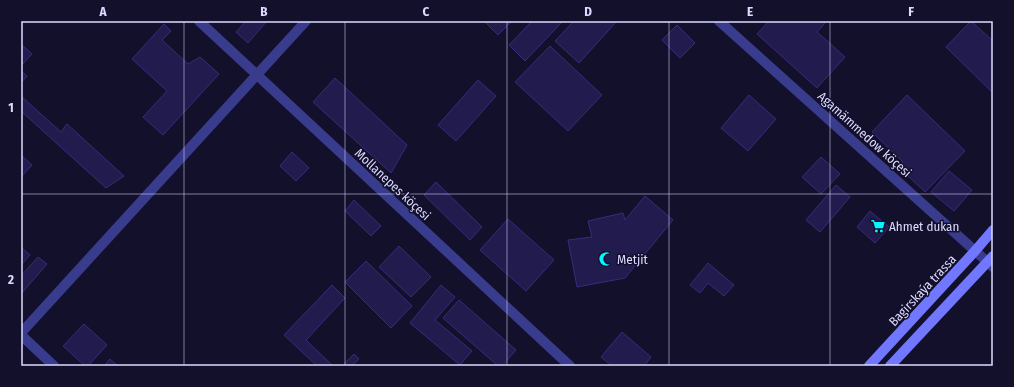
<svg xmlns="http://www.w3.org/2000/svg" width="1014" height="387" viewBox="0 0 1014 387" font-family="'Fira Sans Condensed',sans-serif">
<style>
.building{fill:#221b4e;stroke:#372c7b}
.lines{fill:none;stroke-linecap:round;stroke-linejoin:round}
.street{stroke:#393b8d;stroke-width:10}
.secondary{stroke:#7277ff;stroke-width:10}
.grid{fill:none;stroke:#dddbff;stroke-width:1;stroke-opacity:0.55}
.labels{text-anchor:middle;stroke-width:3;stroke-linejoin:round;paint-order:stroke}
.street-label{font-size:13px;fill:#dddbff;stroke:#13102c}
.poi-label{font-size:13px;fill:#dddbff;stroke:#13102c;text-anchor:start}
.neatline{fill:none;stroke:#dddbff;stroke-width:1.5}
.grid-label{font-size:13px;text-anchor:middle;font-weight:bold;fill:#dddbff}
</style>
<rect width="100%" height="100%" fill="#13102c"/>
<!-- building -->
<path class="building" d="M246,21H267L248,43L236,32Z
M484,21H512L498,35Z
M532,21H563L525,61L509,45Z
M574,21H617L579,63L555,41Z
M769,21H827L817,32L845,57L817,88L757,34Z
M971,21L993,41V93L946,47Z
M164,24L171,31L162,40L188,64L200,57L219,74L163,135L143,117L167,91L132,59Z
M677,25L695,43L680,58L662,40Z
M21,44L32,54L21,66Z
M550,46L602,95L568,131L515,82Z
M21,71L27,76L21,83Z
M335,78L407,145L391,173L313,102Z
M478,80L496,96L456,141L438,125Z
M749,95L776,119L748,151L721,128Z
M907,95L965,151L925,192L906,174L902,161L872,132Z
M21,96L61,132L67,124L124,176L106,188L21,111Z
M292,152L309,168L296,181L280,166Z
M21,155L32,165L21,177Z
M821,157L840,174L821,194L802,177Z
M949,171L972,190L954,211L931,192Z
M436,182L482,227L470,240L424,195Z
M836,185L850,197L820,232L806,220Z
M645,196L673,220L625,278L577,287L568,240L592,237L588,221L623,213L625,220Z
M354,200L381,226L371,236L345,211Z
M870,211L889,227L875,243L857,227Z
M508,219L554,260L526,291L480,250Z
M399,246L431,277L411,297L379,267Z
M21,247L30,255L21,265Z
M38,257L47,264L21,294V276Z
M366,261L412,306L391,328L345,282Z
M708,263L734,285L724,296L708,283L700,293L690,285Z
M332,285L345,298L306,340L333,366H317L284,335Z
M441,285L455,297L435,320L472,351L460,365L410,323Z
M459,300L516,350L502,366H498L443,318Z
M84,324L107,345L88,366H85L63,346Z
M622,332L651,357L644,366H612L601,357Z
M354,354L359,359L352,366H342Z
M110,359L118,366H104Z"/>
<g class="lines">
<!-- street -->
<path class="street" d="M199,21L570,366
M719,21L993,267
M21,333L306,21
M21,335L54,366"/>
<!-- secondary -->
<path class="secondary" d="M869,366L975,251L993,230
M890,366L993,256"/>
</g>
<!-- grid -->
<path class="grid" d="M184,21V366M345,21V366M507,21V366M669,21V366M830,21V366M21,194H993"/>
<!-- icons -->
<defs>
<symbol id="supermarket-bare" viewBox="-9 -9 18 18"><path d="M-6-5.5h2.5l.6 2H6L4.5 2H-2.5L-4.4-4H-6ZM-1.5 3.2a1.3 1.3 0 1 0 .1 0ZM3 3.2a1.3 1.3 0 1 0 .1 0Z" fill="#07f5ff" stroke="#13102c" stroke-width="2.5" paint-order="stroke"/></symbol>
<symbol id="mosque-bare" viewBox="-9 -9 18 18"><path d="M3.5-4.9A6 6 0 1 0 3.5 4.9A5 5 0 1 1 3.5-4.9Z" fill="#07f5ff" stroke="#13102c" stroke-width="2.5" paint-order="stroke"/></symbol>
</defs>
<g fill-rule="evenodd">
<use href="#supermarket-bare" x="868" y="216" width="20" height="20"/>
<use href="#mosque-bare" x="596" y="249" width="20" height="20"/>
</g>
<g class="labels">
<!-- street labels -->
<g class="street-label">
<text transform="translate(865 134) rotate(42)" y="5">Agamämmedow köçesi</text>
<text transform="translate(393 184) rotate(43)" y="5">Mollanepes köçesi</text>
<text transform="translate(922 290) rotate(-47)" y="5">Bagirskaýa trassa</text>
</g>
<!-- poi labels -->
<g class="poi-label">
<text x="889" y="231">Ahmet dukan</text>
<text x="617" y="264">Metjit</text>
</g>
</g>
<!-- border -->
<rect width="1014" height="387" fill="none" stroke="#13102c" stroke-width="44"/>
<rect x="22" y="22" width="970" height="343" class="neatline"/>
<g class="grid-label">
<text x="103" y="16">A</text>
<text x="264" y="16">B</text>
<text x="426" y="16">C</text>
<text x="588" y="16">D</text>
<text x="750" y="16">E</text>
<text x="911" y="16">F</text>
<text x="11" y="112">1</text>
<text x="11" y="284">2</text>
</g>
</svg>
